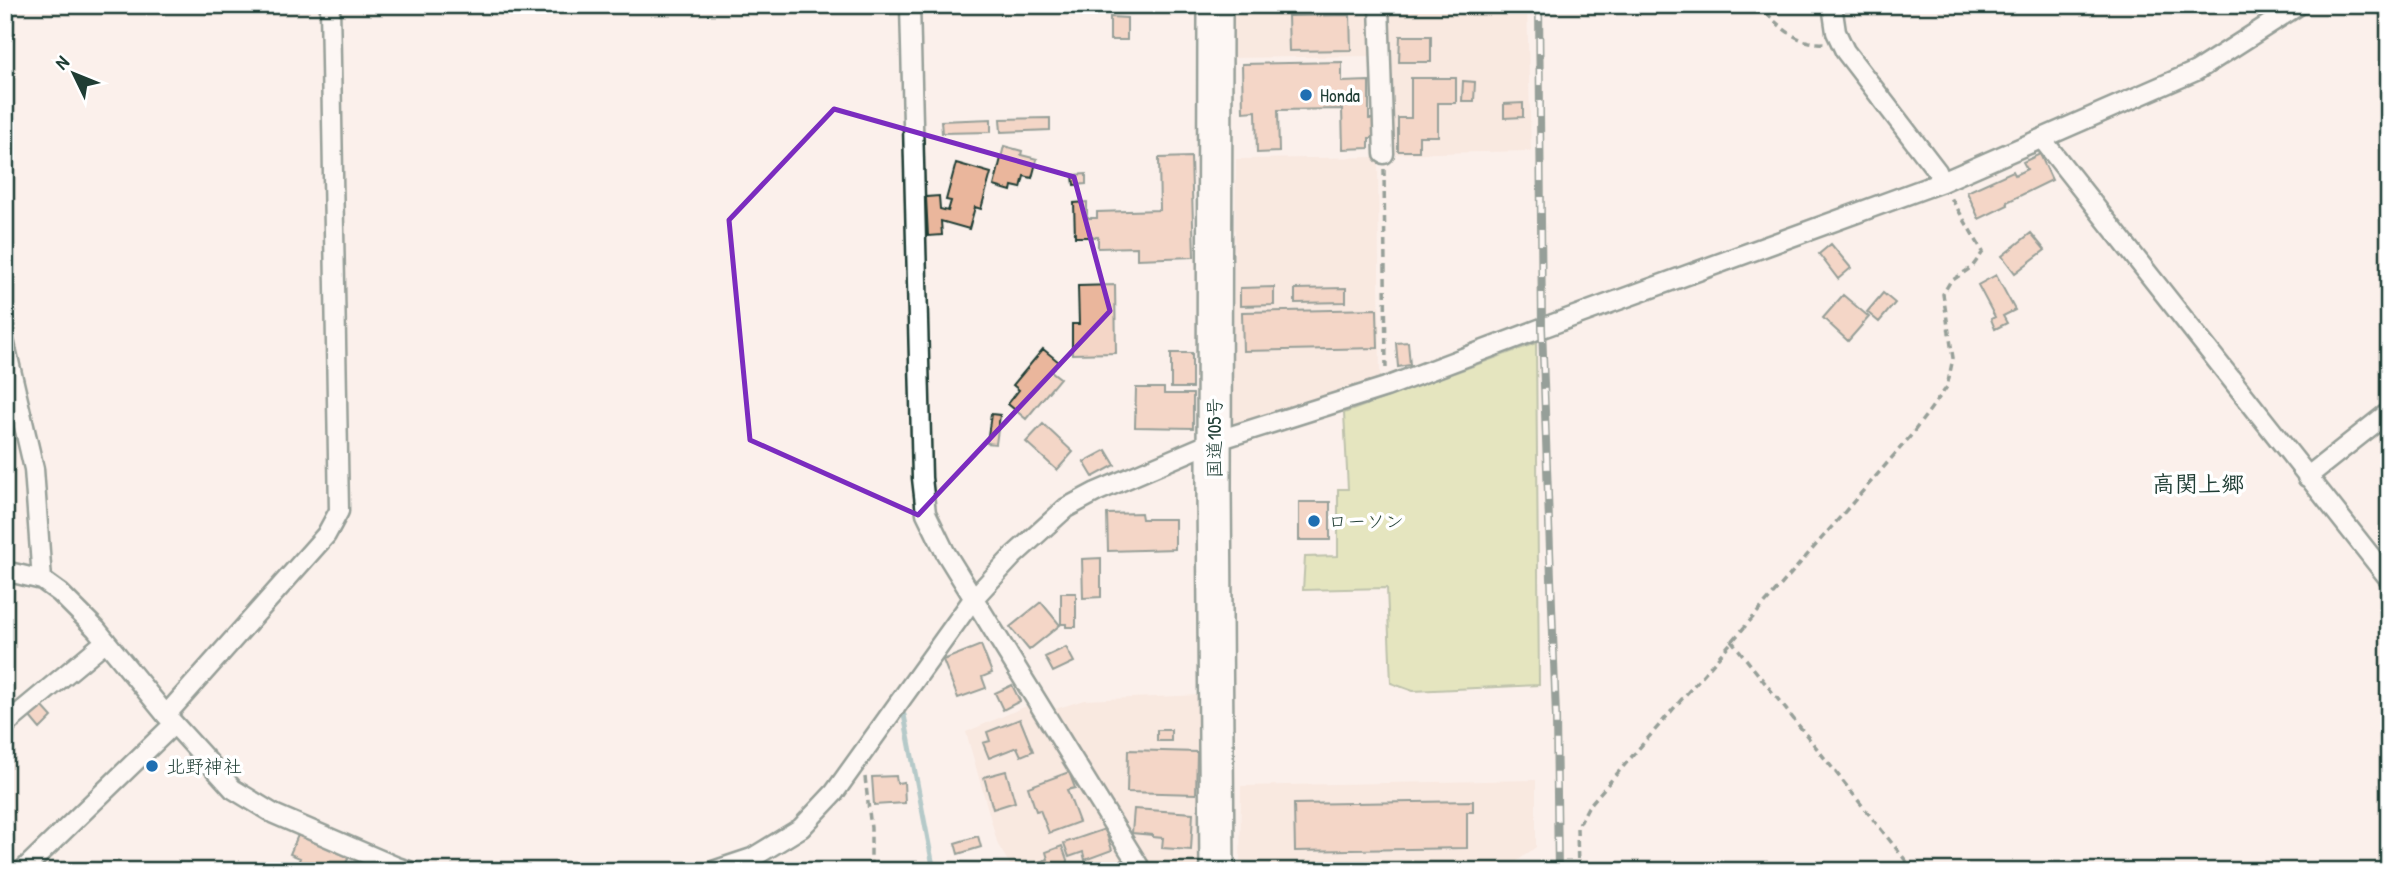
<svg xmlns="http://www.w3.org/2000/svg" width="2394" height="876" viewBox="0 0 2394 876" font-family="'Patrick Hand','Klee One',sans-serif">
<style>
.built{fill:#f6dfd3}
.green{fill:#c9d88b;stroke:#748a60;stroke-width:2}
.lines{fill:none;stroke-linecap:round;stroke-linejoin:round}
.stream{stroke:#5f9a9f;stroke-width:5}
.building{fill:#eab69c;stroke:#1f3d34;stroke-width:2}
.street-casing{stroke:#1f3d34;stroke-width:23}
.highway-casing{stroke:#1f3d34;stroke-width:38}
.path{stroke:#1f3d34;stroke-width:3.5;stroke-dasharray:7 5;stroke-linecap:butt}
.street{stroke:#fff;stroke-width:18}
.highway{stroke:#fff;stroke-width:33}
.rail-casing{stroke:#1f3d34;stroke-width:8}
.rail{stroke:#fff;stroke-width:5;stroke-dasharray:16;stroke-linecap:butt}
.marked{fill:none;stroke:#7b2cbf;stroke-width:5;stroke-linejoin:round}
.poi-dot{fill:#1f6fb2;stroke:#fff;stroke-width:2.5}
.labels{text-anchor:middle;stroke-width:7;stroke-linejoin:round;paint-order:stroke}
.poi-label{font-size:19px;fill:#1f3d34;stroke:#fff;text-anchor:start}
.street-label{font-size:19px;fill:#1f3d34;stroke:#fff}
.quarter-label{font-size:23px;font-weight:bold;fill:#1f3d34;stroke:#fff}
</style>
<rect width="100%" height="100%" fill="#fbf0eb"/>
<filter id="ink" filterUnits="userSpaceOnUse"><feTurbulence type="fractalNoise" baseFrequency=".0143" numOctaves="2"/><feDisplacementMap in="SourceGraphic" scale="14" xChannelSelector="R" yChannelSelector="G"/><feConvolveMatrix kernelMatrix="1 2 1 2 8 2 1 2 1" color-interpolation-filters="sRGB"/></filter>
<g filter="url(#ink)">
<!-- built -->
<path class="built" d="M1229,5H1373L1374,56L1230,58Z
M1384,5H1527L1531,151L1389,154Z
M1378,157L1380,382L1232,428L1236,159Z
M1201,695L1205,871H1150L1049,711L1084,700Z
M1031,704L1134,871H1014L998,845L966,732Z
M1536,780V847L1504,871H1240L1241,786Z"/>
<!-- green -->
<path class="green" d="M1536,343L1539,685L1413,691L1391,683L1387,588L1303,590L1305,557L1338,556V489H1348L1344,413Z"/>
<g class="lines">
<!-- stream -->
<path class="stream" d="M904,715L934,871"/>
</g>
<!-- building -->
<path class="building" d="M1236,5H1367V8L1236,10Z
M1350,15L1351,50L1289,51L1288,16Z
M1110,17L1127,18V40H1110Z
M1400,36H1431V62H1399Z
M1342,62V82L1369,81V119H1377V138H1369V148L1343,149L1342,109L1278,110L1279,152L1257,153L1256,111L1243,112L1242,64Z
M1411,78H1456V103H1438V136H1419V151H1398V118H1411Z
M1463,81L1475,82L1474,101H1462Z
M1523,103V117L1504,118V104Z
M1050,118V130L1001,132L1000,119Z
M991,119V132L942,133L941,121Z
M1004,146L1022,151L1021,155L1037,159L1032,178L1024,176L1021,188L1012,186L1011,191L994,186Z
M2040,154L2052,180L2007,202L2008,205L1979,219L1967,192L2013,171L2015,175L2027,169L2023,162Z
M1191,157L1194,257L1137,259V247L1098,248V237H1075L1074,203L1087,202V218H1097V212L1160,210L1159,158Z
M956,163L991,173L981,209L975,207L969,229L941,221L942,235L928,236L926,197L939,196L940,209L948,211L951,201L946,200Z
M1086,174V184L1074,185L1073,175Z
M2031,233L2045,250L2015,273L2002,256Z
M1831,244L1851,268L1838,279L1819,254Z
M1996,275L2015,310L2003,316L2007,323L1995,329L1991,319L1995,317L1978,285Z
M1115,285L1116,353L1072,354V324H1079L1078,286Z
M1274,287V305L1240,306V288Z
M1346,288V302L1295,303V289Z
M1883,293L1895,303L1879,322L1867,312Z
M1843,295L1869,317L1848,341L1823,318Z
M1377,309L1378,348L1243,351L1242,312Z
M1408,342L1410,365L1398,367L1396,343Z
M1043,349L1059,362L1051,371L1060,378L1026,419L1008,404L1019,390L1013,385Z
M1171,353H1192V388H1171Z
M1136,388H1164V394H1193V428L1135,427Z
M991,414L1000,415L996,444L987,443Z
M1043,424L1073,452L1057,470L1026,442Z
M1106,450L1115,465L1093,477L1084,462Z
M1299,502H1330V540H1299Z
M1141,513L1142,519H1175V549L1108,551L1107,514Z
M1101,558V597L1083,598L1082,559Z
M1061,593H1076V627H1066V624H1061Z
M1041,602L1060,625L1029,650L1010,627Z
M981,645L992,673L982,677L986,688L958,698L943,660Z
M1066,647L1074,662L1053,672L1045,657Z
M1012,685L1020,701L1003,710L995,693Z
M42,706L52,717L40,729L30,717Z
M1020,719L1033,751L1021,756L1017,747L989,758L983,743L990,741L987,732Z
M1157,730H1171V741H1157Z
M1128,750L1197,752L1196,794L1127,792Z
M1006,771L1015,802L993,809L984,777Z
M1069,772L1075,788L1067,790L1079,822L1049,833L1040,810L1036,811L1028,787Z
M896,776L897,783L904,782L905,803L874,805L872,777Z
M1473,801V812H1467V848L1295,851L1294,804Z
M1134,809L1193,813L1191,850L1162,848L1163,838L1153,837V835L1132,833Z
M1105,829L1112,850L1085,860L1083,852L1069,857L1064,843Z
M298,835L349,857L344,867L340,866L338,871L330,868L329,871L301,869L303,864L298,863L300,858L290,854Z
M978,836L981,847L958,854L955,843Z
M1062,846L1071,871H1025L1023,867L1048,859L1046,852Z"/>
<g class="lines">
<defs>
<path id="street" d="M910,5L922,478L926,513L945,552L1142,871
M1379,5L1384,154
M1832,5L1836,32L1845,51L1937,171L1942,182
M2042,139L2389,579
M5,344L34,469L42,580
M2307,477L2389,412
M5,571L42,580L60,593L96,629L166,715L233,789L274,814L397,867L409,871
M166,715L326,535L339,511L330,5
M5,725L106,641
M22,871L174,724
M713,871L752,858L801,828L834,793L973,599L1013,556L1066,508L1096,492L1215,441L1386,387L1542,328L1942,182L2196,71L2299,5"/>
<path id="highway" d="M1215,5L1214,487L1217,871"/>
</defs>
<!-- street casing -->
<use href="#street" class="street-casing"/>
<!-- highway casing -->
<use href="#highway" class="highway-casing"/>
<!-- path -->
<path class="path" d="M1757,5C1778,23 1794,45 1824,43
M1384,169L1386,371
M1731,640L1914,871
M865,777L871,828V871
M1578,871L1577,828L1588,807L1909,438L1947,387L1953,358L1943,294L1950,282L1972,267L1983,252L1950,196"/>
<!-- street -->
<use href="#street" class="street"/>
<!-- highway -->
<use href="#highway" class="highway"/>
<defs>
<path id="rail" d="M1539,5L1542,328L1556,717L1558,871"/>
</defs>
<!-- rail casing -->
<use href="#rail" class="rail-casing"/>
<!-- rail -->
<use href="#rail" class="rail"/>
</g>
</g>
<!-- marked area -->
<path d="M0 0H2394V876H0ZM834,109L1074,177L1110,311L918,515L750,440L729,220Z" fill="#fbf0eb" fill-opacity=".55" fill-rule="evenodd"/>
<path class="marked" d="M834,109L1074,177L1110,311L918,515L750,440L729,220Z"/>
<!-- markers -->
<g class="poi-dot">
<circle cx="1306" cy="95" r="7"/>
<circle cx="1314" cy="521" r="7"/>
<circle cx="152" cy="766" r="7"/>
</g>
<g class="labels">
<!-- poi labels -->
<g class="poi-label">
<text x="1320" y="102">Honda</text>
<text x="1328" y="528">ローソン</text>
<text x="166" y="773">北野神社</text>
</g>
<!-- street labels -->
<g class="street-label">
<text transform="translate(1214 438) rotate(-90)" y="7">国道105号</text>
</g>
<!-- quarter labels -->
<g class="quarter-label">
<text x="2198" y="492">高関上郷</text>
</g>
</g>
<!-- margin -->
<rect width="2394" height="876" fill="none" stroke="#fff" stroke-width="28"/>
<rect x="14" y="14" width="2366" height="848" fill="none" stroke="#1f3d34" stroke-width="2.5" filter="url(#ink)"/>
<!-- north arrow -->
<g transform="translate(74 74) rotate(313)" stroke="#ffffff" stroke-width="5" paint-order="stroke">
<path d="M0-5L12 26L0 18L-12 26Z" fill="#1f3d34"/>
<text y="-10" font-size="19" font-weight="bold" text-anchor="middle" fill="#1f3d34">N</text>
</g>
</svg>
